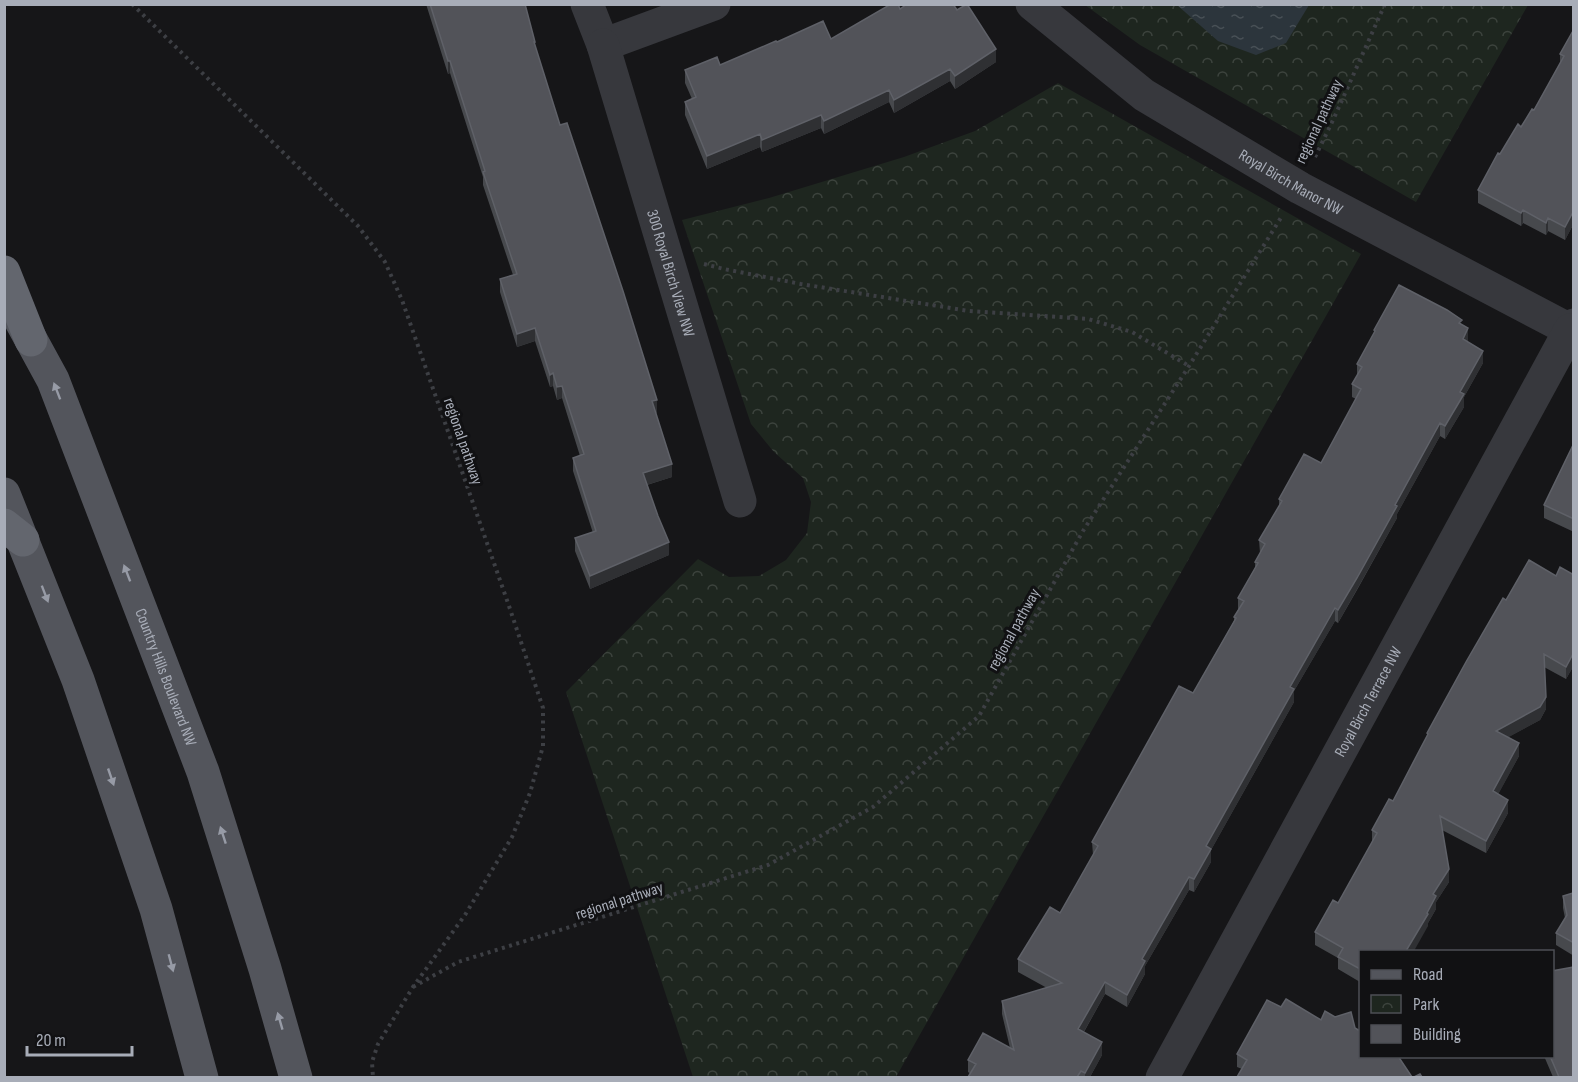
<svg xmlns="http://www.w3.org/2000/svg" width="1578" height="1082" viewBox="0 0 1578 1082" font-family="'Sofia Sans Condensed',sans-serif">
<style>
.park{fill:url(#park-crowns)}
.water{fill:url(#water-ripples)}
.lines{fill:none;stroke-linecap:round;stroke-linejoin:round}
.path{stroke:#3d3f44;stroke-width:4;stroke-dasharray:3 4.5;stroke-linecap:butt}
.minor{stroke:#37383d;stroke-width:33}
.major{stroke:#53555c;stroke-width:33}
.highway{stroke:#63666e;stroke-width:33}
.wall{fill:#47494d}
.shaded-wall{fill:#2f3033}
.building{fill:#525359;stroke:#5f6168;stroke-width:1.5}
.oneway{fill:#979ba6}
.labels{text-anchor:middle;stroke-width:6;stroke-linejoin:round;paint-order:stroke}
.street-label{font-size:16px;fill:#a8adb8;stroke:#111113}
</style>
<defs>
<pattern id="park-crowns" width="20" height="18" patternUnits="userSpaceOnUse" patternTransform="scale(1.5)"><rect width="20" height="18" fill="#1e261f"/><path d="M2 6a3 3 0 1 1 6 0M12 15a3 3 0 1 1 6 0" fill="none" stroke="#3c433d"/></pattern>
<pattern id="water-ripples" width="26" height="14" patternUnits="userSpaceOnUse" patternTransform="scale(1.5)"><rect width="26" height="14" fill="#2c353c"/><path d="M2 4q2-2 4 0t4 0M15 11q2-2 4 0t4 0" fill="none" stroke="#485056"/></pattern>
</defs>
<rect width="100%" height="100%" fill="#161618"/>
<!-- park -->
<path class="park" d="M1085,5H1528L1416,202L1140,45Z
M1058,83L1361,254L896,1077H693L566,692L698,559L729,577L759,576L786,560L807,533L811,502L803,478L774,452L751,424L682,220L769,198L904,157L975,131Z"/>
<!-- water -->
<path class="water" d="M1177,5H1309L1286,43L1256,55L1218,41Z"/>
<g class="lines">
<!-- path -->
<path class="path" d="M132,4L358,226L385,262L402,300L509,606L543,708V746L530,793L512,837L465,915L413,987L378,1044L372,1062L373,1078
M1315,157L1334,118L1385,4
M704,264L724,269L801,284L969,311L1088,319L1132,332L1189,366
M413,987L458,962L768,865L873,807L979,716L1083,531L1189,366L1282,216"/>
<!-- minor -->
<g class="minor">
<path d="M587,4L603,45L714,4"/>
<path id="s1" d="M1032,4L1144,95L1300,188L1570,330L1574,325"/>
<path id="s2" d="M603,45L740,501"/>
<path id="s3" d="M1162,1078L1570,330L1574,331"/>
</g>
<!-- major -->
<g class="major">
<path id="s4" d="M17,314L53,380L203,772L265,969L296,1078"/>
<path d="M4,494L78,680L156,909L202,1078"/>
</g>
<!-- highway -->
<path class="highway" d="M4,272L31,340
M4,525L23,540"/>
</g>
<!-- wall -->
<path class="wall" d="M426,4H525L535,47L560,125L657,412L656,413L672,477L647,485L669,555L590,589L575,551V538L593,533L573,471V458L580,456L562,398L557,400L553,386L550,387L535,341L517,347L500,292V279L513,275L483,185V177L450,73L448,74Z
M900,9L996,62L955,89L950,81L894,113L889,102L824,134L821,128L762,152L760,147L707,169L685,115V102L692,99L685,83V70L720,65L777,42L831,39Z
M1574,29V223L1565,240L1548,231L1546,235L1523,223L1521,226L1478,203V190L1500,154L1534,110L1560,63V54Z
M1462,325L1468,342L1483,363L1464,397V407L1445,439L1440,436L1397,514V518L1357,590L1338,623L1335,621L1294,691V702L1211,850V862L1194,892L1189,890L1145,966V974L1127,1007L1105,994L1084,1032L1102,1055L1090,1077H968L971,1074L968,1072V1060L1010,1048L1002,1014V1001L1047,988L1018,972V959L1060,913L1093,855L1092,842L1193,693L1234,621V617L1238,610V598L1255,568V562L1260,553L1259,540L1279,507V499L1321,463L1356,399L1352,397V384L1357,376V364L1374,334V330Z
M1574,443V532L1544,518V505Z
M1574,575V665L1566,679L1544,667L1546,709L1540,720L1508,737L1519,756L1498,794L1508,813L1486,853L1442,830L1449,882L1436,902V909L1428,923V926L1360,951V982L1338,969V958L1315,945V932L1338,903L1372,842V830L1393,801L1427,736V733L1506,600L1556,576Z
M1574,892V956L1556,945V933L1565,918L1563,908V896L1573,893Z
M1281,1007L1321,1020L1355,1028L1242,1069L1237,1067V1054Z
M1544,1056H1552L1574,1077H1553Z"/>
<!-- shaded-wall -->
<path class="shaded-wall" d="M996,49V62L955,89V76Z
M448,61H450V73L448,74Z
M950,69V81L894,113V100Z
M889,90V102L824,134V121Z
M821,115V128L762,152V140Z
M760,134V147L707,169V156Z
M1523,210V223L1521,226V213Z
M1574,210V223L1565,240V227Z
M1548,218V231L1546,235V223Z
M535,328V341L517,347V334Z
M1468,328V341L1463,351V339Z
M1483,351V363L1464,397V407L1445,439V426L1460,392Z
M553,373V386L550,387V375Z
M562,386V398L557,400V387Z
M657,400V412L652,414V401Z
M1440,423V436L1397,514V518L1338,623V610Z
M672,464V477L643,486V473Z
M669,542V555L590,589V576Z
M1335,608V621L1294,691V702L1211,850V862L1194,892V879L1206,846L1290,687Z
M1574,652V665L1566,679V667Z
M1546,697V709L1540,720L1496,744V731Z
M1519,743V756L1493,804V791Z
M1508,800V813L1486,853V841Z
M1449,869V882L1436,902V909L1428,923V926L1414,951H1406L1427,913L1433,894Z
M1189,877V890L1145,966V974L1127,1007V995L1142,959Z
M1105,982V994L1078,1042V1029Z
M1102,1042V1055L1090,1077H1085V1073Z"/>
<!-- building -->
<path class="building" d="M430,4H525L535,42H534L560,125L567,123L623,291L657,400L652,401L672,464L643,473L658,516L669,542L590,576L575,538L596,531L573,458L584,454L562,386L557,387L553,373L550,375L535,328L517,334L500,279L517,274L483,172L485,171L450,61H448Z
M891,4H898L900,9L907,4H953L957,10L967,4L996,49L955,76L950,69L894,100L889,90L824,121L821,115L762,140L760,134L707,156L685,102L696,97L685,70L717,57L720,65L776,41L777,42L823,21L831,39Z
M1574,29V210L1565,227L1548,218L1546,223L1523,210L1521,213L1478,190L1498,153L1500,154L1518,124L1521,127L1532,109L1534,110L1564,56L1560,54Z
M1399,285L1447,310L1462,320L1459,323L1468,328L1463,339L1483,351L1460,392L1464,394L1445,426L1440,423L1395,505L1397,506L1357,578L1338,610L1335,608L1290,687L1294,689L1206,846L1211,849L1194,879L1189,877L1142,959L1145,961L1127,995L1105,982L1078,1029L1102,1042L1085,1073L1081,1071L1077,1077H968L976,1064L968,1060L983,1033L1014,1050L1002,1001L1062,983L1018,959L1050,907L1060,913L1098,846L1092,842L1179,686L1193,693L1236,618L1234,617L1244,601L1238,598L1258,563L1255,562L1265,544L1259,540L1282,501L1279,499L1304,454L1321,463L1361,389L1352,384L1362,367L1357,364L1375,331L1374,330Z
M1574,443V519L1544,505Z
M1529,560L1556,576L1560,567L1574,575V652L1566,667L1544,654L1546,697L1540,707L1496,731L1519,743L1493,791L1508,800L1486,841L1440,816L1449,869L1433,894L1436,896L1427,913L1428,914L1406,951H1360V969L1338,957L1343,948L1315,932L1333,900L1338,903L1377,833L1372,830L1389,799L1393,801L1428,734L1427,733L1466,662L1503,598L1506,600Z
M1574,892V943L1556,933L1567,915L1563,896L1573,893Z
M1574,967V1077H1559L1550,1056H1552V971Z
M1286,999L1321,1020L1325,1011L1335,1017L1351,1012L1355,1028L1360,1031V1056H1398L1412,1077H1237L1247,1060L1237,1054L1267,1000L1281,1007Z
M1420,1074L1422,1077H1414Z"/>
<!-- one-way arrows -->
<defs><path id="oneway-solid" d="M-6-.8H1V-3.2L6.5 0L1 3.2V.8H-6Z" transform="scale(1.5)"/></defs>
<g class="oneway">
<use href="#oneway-solid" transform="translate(57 391) rotate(-111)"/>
<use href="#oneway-solid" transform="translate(127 573) rotate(-111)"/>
<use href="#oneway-solid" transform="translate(45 594) rotate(69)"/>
<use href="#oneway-solid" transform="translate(111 777) rotate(71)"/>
<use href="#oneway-solid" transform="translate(223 835) rotate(-108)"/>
<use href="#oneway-solid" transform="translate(171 963) rotate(75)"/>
<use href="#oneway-solid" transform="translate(280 1021) rotate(-106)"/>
</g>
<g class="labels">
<!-- street labels -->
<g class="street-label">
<text transform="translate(1318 121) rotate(-65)" y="6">regional pathway</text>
<text dy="6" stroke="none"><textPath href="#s1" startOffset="315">Royal Birch Manor NW</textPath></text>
<text dy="6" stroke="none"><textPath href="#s2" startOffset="238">300 Royal Birch View NW</textPath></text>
<text transform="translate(464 441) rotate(71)" y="6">regional pathway</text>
<text transform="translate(1013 629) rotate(-61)" y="6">regional pathway</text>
<text dy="6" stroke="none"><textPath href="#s4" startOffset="393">Country Hills Boulevard NW</textPath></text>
<text dy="6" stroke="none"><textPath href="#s3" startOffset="429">Royal Birch Terrace NW</textPath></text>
<text transform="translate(619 900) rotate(-18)" y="6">regional pathway</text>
</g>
</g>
<!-- border -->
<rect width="1578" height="1082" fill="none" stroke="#a8adb8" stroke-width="12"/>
<!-- legend -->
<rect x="1359" y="950" width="195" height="108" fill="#111113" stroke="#4d4f55" stroke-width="1.5"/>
<rect x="1371" y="970" width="30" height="9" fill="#53555c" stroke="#4d4f55" stroke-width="1.5"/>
<text x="1413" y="980" font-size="18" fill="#a8adb8">Road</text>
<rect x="1371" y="995" width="30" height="18" fill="url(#park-crowns)" stroke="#4d4f55" stroke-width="1.5"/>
<text x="1413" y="1010" font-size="18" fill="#a8adb8">Park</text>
<rect x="1371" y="1025" width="30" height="18" fill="#525359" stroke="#4d4f55" stroke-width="1.5"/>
<text x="1413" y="1040" font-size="18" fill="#a8adb8">Building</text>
<!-- scale -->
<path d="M27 1046v9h105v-9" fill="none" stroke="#a8adb8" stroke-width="3"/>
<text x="36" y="1046" font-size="18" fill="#a8adb8" stroke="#111113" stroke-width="4.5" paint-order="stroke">20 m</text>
</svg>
